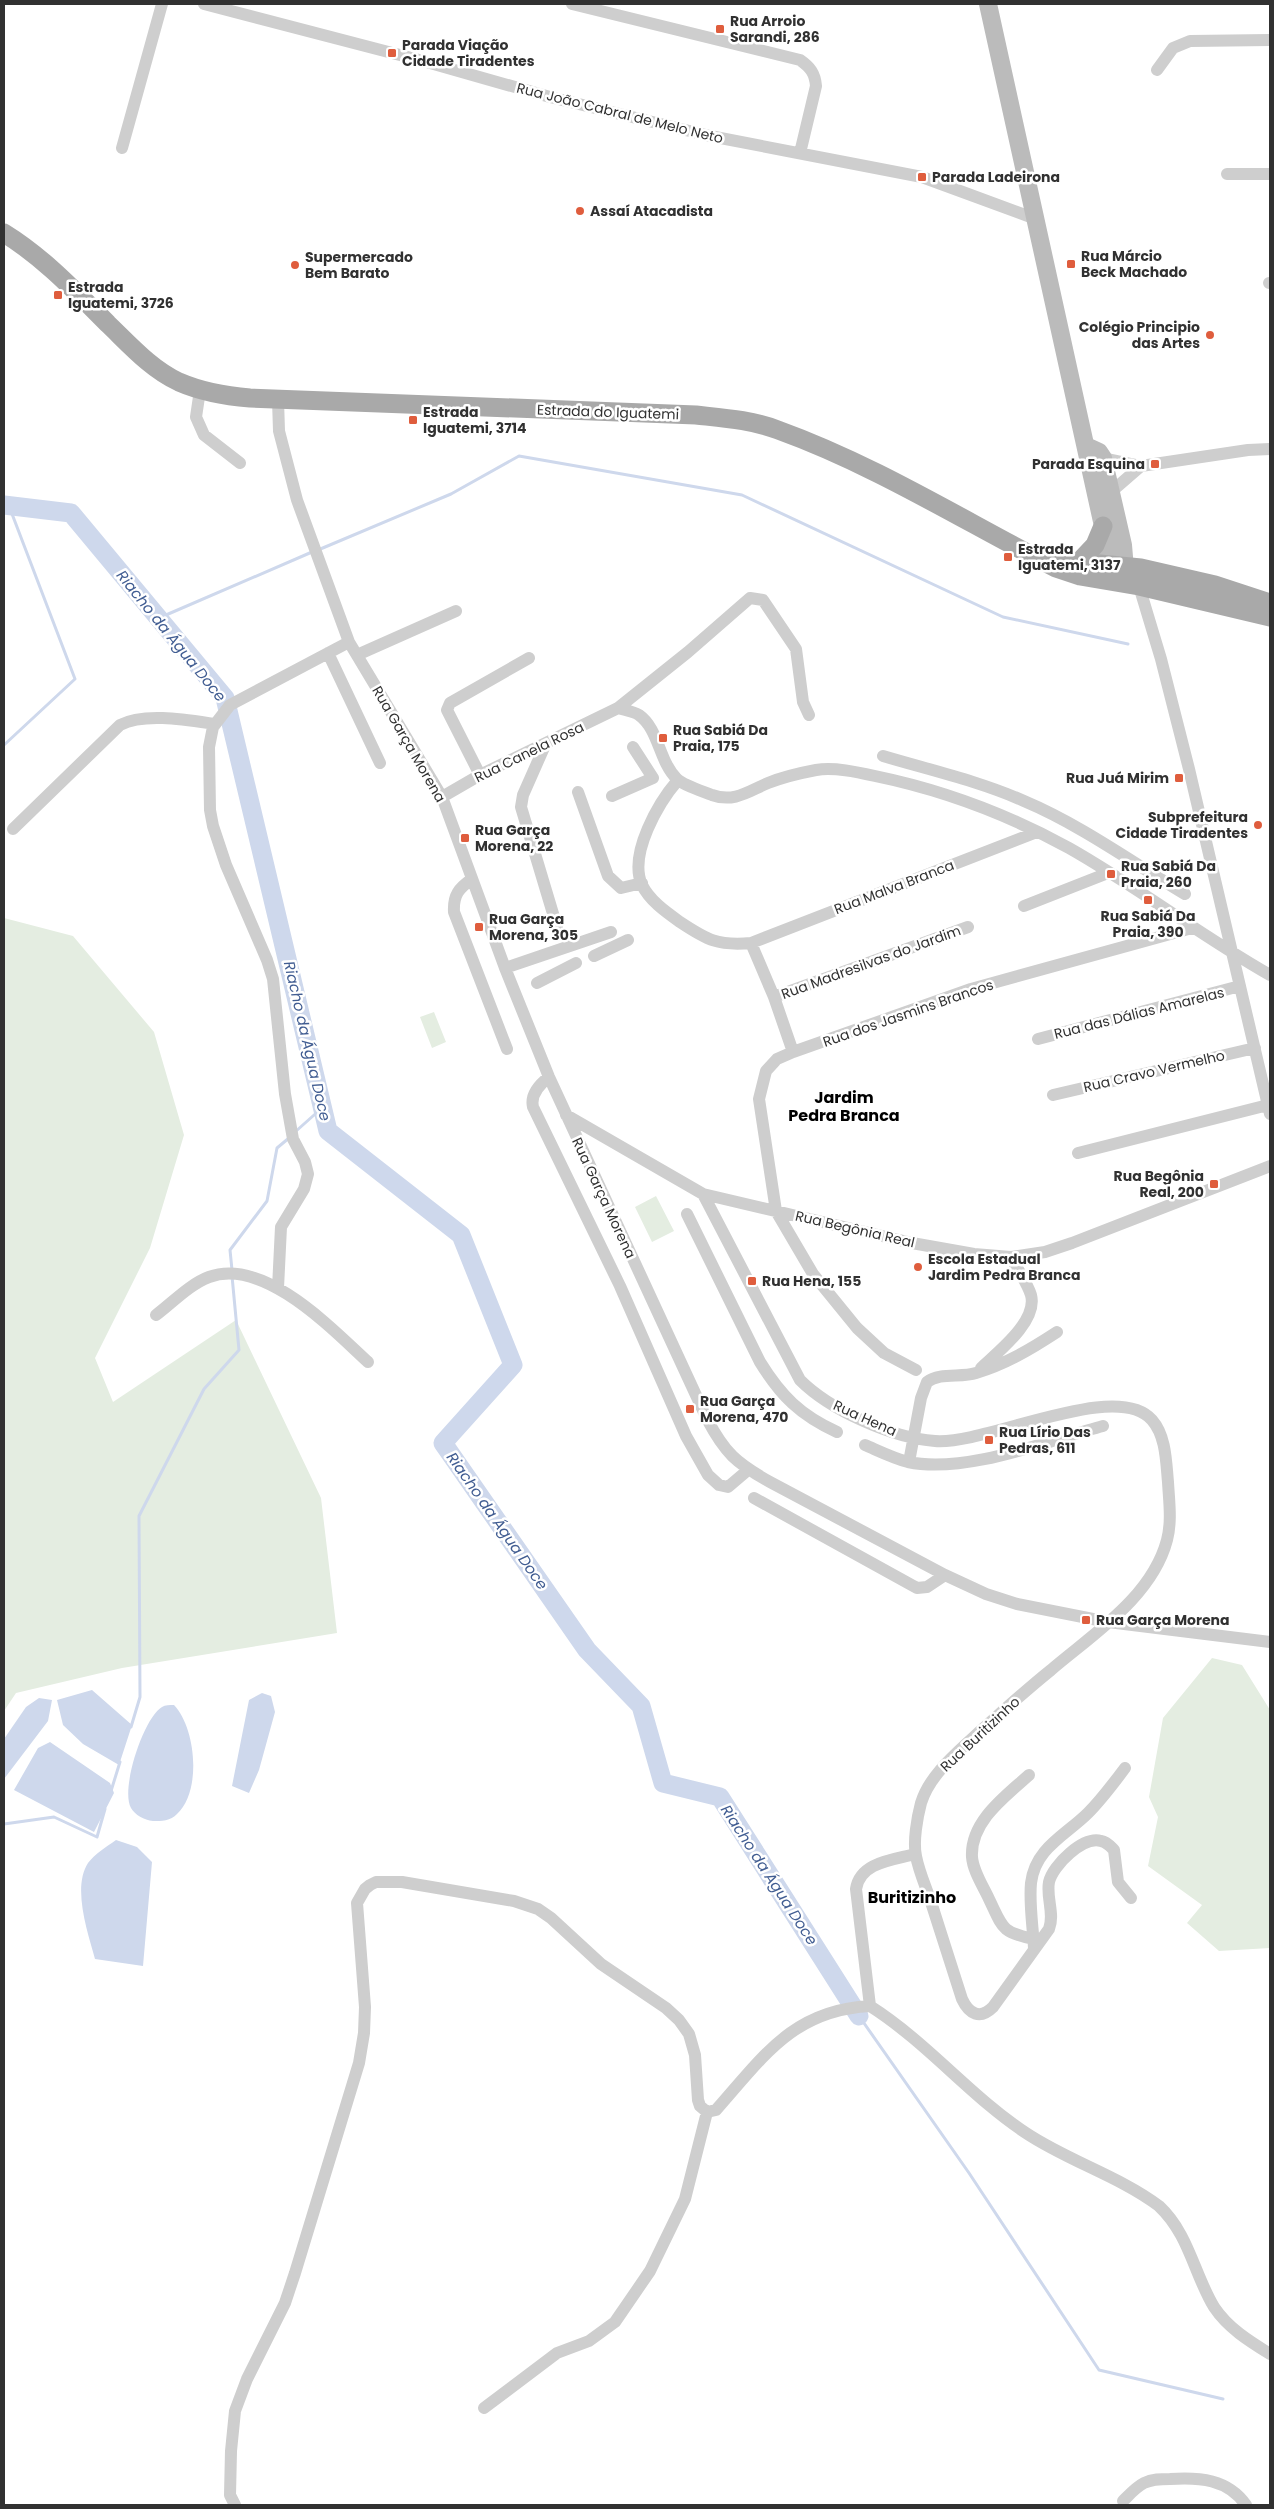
<svg xmlns="http://www.w3.org/2000/svg" width="1274" height="2509" viewBox="0 0 1274 2509" font-family="Poppins,sans-serif">
<style>
.green{fill:#e4ede1}
.water{fill:#ced8ec}
.lines{fill:none;stroke-linecap:round;stroke-linejoin:round}
.stream{stroke:#ced8ec;stroke-width:3}
.river{stroke:#ced8ec;stroke-width:19}
.street{stroke:#cecece;stroke-width:12}
.secondary{stroke:#bbb;stroke-width:18}
.primary{stroke:#a9a9a9;stroke-width:19}
.poi-dot{fill:#df5d3d;stroke:#fff;stroke-width:2}
.labels{text-anchor:middle;stroke-width:5;stroke-linejoin:round;paint-order:stroke}
.poi-label{font-size:14px;font-weight:bold;fill:#313131;stroke:#fff;text-anchor:start}
.street-label{font-size:14px;fill:#313131;stroke:#fff}
.water-label{font-size:15px;font-style:italic;fill:#415d92;stroke:#fff}
.quarter-label{font-size:16px;font-weight:bold;fill:#000;stroke:#fff}
</style>
<rect width="100%" height="100%" fill="#fff"/>
<!-- green -->
<path class="green" d="M4,918L73,936L154,1032L184,1135L150,1248L95,1358L113,1402L236,1320L321,1498L337,1633L122,1668L16,1693L4,1711Z
M434,1012L446,1042L432,1048L420,1017Z
M656,1196L674,1231L652,1242L635,1207Z
M1212,1658L1242,1665L1270,1710V1948L1219,1951L1187,1923L1202,1905L1148,1866L1158,1817L1149,1797L1163,1718Z"/>
<!-- water -->
<path class="water" d="M92,1690L132,1725L119,1765L83,1744L63,1725L57,1700Z
M262,1693L271,1696L275,1712L259,1770L249,1793L232,1786L249,1700Z
M39,1698L52,1700L48,1721L4,1779V1739L26,1707Z
M174,1705C196,1728 202,1791 177,1814C171,1821 161,1821 153,1821C144,1820 135,1815 131,1808C120,1789 144,1717 162,1707C165,1705 170,1705 174,1705Z
M50,1742L110,1783L114,1793L94,1832L14,1790L38,1748Z
M116,1840L137,1847L152,1862L143,1966L95,1959C88,1933 72,1888 88,1863C95,1854 106,1847 116,1840Z"/>
<g class="lines">
<!-- stream -->
<path class="stream" d="M318,550L451,494L519,456L742,495L1003,617L1128,644
M159,618L312,552
M4,745L75,679L9,506
M295,1132L323,1107
M232,1270L230,1250L267,1201L277,1148L289,1138
M131,1727L140,1697L139,1516L204,1389L239,1350L232,1276
M111,1791L120,1762
M4,1824L54,1817L97,1837L105,1809
M859,2016L969,2173L1099,2370L1223,2399"/>
<!-- river -->
<path class="river" d="M4,505L71,513L225,698L328,1131L461,1235L513,1365L443,1443L587,1650L641,1706L663,1783L720,1797L859,2016"/>
<!-- street -->
<path class="street" d="M204,4L423,61L550,97L710,136L922,177L1036,219
M572,4L800,60C810,67 815,73 816,86L800,153
M1157,70L1173,48L1190,41L1270,40
M122,148L162,4
M1227,174H1270
M1269,283H1270
M200,390L196,417L204,435L240,463
M278,400L279,431L297,500L349,642L442,797L505,968L549,1077L707,1419C725,1453 736,1463 770,1482L945,1575L986,1594L1017,1604L1108,1622L1270,1642
M1103,458L1141,466L1248,450L1270,449
M1111,492L1141,466
M1139,586L1161,659L1189,769L1270,1114
M328,653L380,763
M357,655L456,611
M618,708C624,710 633,711 639,715C659,729 659,762 677,779C685,786 702,791 712,795C734,803 749,791 768,783C783,777 800,773 816,770C834,767 857,772 875,776C943,790 1009,815 1069,848C1138,887 1201,936 1270,975
M546,743L523,795L521,807L557,927
M883,756C930,770 979,781 1024,801C1081,825 1133,863 1185,894
M480,775L447,710L450,703L529,658
M678,780C659,802 628,854 642,885C650,901 666,912 680,922C707,940 718,946 751,943L1037,832
M578,792L608,876L621,888L642,883
M612,796L653,778L633,747
M442,797L480,775L618,708L688,652L750,598L763,600L796,649L803,702L809,715
M13,829L120,725C144,712 188,720 215,724
M472,879C459,888 453,895 454,912L507,1049
M1024,906L1108,873
M751,943L774,997L793,1052
M594,956L628,940
M505,968L611,932
M537,983L576,963
M774,997L968,927
M1038,1039L1240,986
M549,1077C540,1084 530,1094 533,1107L620,1286L686,1436L708,1475L719,1485L728,1487L748,1470
M1053,1095L1255,1048
M566,1115L703,1194L912,1243L974,1254L1011,1257L1045,1252L1072,1243L1270,1166
M1078,1153L1268,1105
M703,1194L800,1380C830,1410 892,1438 935,1441C987,1445 1116,1379 1152,1420C1166,1436 1166,1461 1168,1482C1169,1501 1172,1521 1167,1540C1152,1597 1093,1634 1051,1670C1026,1690 1002,1712 978,1733C957,1753 930,1774 921,1803C917,1818 913,1842 916,1856C919,1872 926,1887 931,1902C941,1934 952,1967 962,1999C969,2014 980,2020 993,2007L1049,1929C1055,1914 1046,1898 1049,1882C1053,1865 1083,1836 1101,1841C1107,1842 1110,1846 1114,1850L1118,1882L1131,1898
M687,1214L760,1362C781,1396 800,1415 837,1432
M278,1288L281,1227L304,1189L308,1174L305,1162L293,1139L285,1094L273,979L267,960L226,865L213,826L210,810L209,747L213,727L230,705L349,642
M156,1315C172,1303 190,1284 209,1277C264,1257 332,1329 368,1362
M981,1368C998,1352 1038,1321 1031,1295C1027,1282 1017,1269 1011,1257
M916,1370L884,1353L857,1328L813,1274L776,1211L759,1099L766,1071L777,1059L793,1052L971,989L1192,928
M865,1445C879,1451 893,1458 908,1462C966,1474 1047,1441 1103,1426
M909,1462L921,1398L927,1382C940,1372 961,1378 976,1373C1006,1364 1031,1349 1057,1332
M754,1498L917,1588L927,1587L945,1575
M1029,1775C1007,1795 970,1821 972,1857C973,1871 983,1886 989,1899C1003,1928 1001,1932 1033,1939
M1034,1948C1033,1927 1029,1904 1031,1883C1035,1848 1066,1835 1088,1813C1102,1799 1113,1784 1125,1768
M870,2006L856,1889C860,1862 893,1860 915,1854
M484,2408L557,2353L589,2341L615,2322L650,2271L685,2199L707,2112
M1123,2501C1129,2495 1136,2487 1144,2483C1152,2479 1161,2479 1170,2479C1199,2477 1228,2479 1246,2505
M235,2505L230,2495L231,2451L235,2411L247,2379L285,2303L295,2273L359,2063L364,2033L365,2007L357,1903L365,1889L370,1885L376,1882H402L514,1901L538,1909L551,1918L601,1964L666,2008L679,2020L689,2034L695,2055L698,2100L700,2106L707,2112L716,2110C763,2057 793,2010 870,2006C928,2043 970,2096 1026,2133C1068,2161 1119,2176 1159,2206C1189,2234 1194,2274 1214,2307C1228,2328 1249,2341 1270,2354"/>
<!-- secondary -->
<path class="secondary" d="M988,4L1103,526L1109,578
M1086,446L1099,452L1103,458L1123,545L1126,581"/>
<!-- primary -->
<path class="primary" d="M4,233C43,257 75,291 108,324C130,345 151,369 179,382C202,392 225,396 250,398L696,415C723,418 752,420 778,430C875,465 964,521 1056,568L1080,576L1139,586L1270,617
M1058,560L1141,568L1215,585L1270,603
M1078,563L1095,545L1103,526"/>
</g>
<!-- markers -->
<g class="poi-dot">
<rect x="715" y="24" width="10" height="10" rx="2.5"/>
<rect x="387" y="48" width="10" height="10" rx="2.5"/>
<rect x="917" y="172" width="10" height="10" rx="2.5"/>
<circle cx="580" cy="211" r="5"/>
<rect x="1066" y="259" width="10" height="10" rx="2.5"/>
<circle cx="295" cy="265" r="5"/>
<rect x="53" y="290" width="10" height="10" rx="2.5"/>
<circle cx="1210" cy="335" r="5"/>
<rect x="408" y="415" width="10" height="10" rx="2.5"/>
<rect x="1150" y="459" width="10" height="10" rx="2.5"/>
<rect x="1003" y="552" width="10" height="10" rx="2.5"/>
<rect x="658" y="733" width="10" height="10" rx="2.5"/>
<rect x="1174" y="773" width="10" height="10" rx="2.5"/>
<circle cx="1258" cy="825" r="5"/>
<rect x="460" y="833" width="10" height="10" rx="2.5"/>
<rect x="1106" y="869" width="10" height="10" rx="2.5"/>
<rect x="1143" y="895" width="10" height="10" rx="2.5"/>
<rect x="474" y="922" width="10" height="10" rx="2.5"/>
<rect x="1209" y="1179" width="10" height="10" rx="2.5"/>
<circle cx="918" cy="1267" r="5"/>
<rect x="747" y="1276" width="10" height="10" rx="2.5"/>
<rect x="685" y="1404" width="10" height="10" rx="2.5"/>
<rect x="984" y="1435" width="10" height="10" rx="2.5"/>
<rect x="1081" y="1615" width="10" height="10" rx="2.5"/>
</g>
<g class="labels">
<!-- poi labels -->
<g class="poi-label">
<text x="730" y="26">Rua Arroio<tspan x="730" dy="16">Sarandi, 286</tspan></text>
<text x="402" y="50">Parada Viação<tspan x="402" dy="16">Cidade Tiradentes</tspan></text>
<text x="932" y="182">Parada Ladeirona</text>
<text x="590" y="216">Assaí Atacadista</text>
<text x="1081" y="261">Rua Márcio<tspan x="1081" dy="16">Beck Machado</tspan></text>
<text x="305" y="262">Supermercado<tspan x="305" dy="16">Bem Barato</tspan></text>
<text x="68" y="292">Estrada<tspan x="68" dy="16">Iguatemi, 3726</tspan></text>
<text x="1200" y="332" text-anchor="end">Colégio Principio<tspan x="1200" dy="16">das Artes</tspan></text>
<text x="423" y="417">Estrada<tspan x="423" dy="16">Iguatemi, 3714</tspan></text>
<text x="1145" y="469" text-anchor="end">Parada Esquina</text>
<text x="1018" y="554">Estrada<tspan x="1018" dy="16">Iguatemi, 3137</tspan></text>
<text x="673" y="735">Rua Sabiá Da<tspan x="673" dy="16">Praia, 175</tspan></text>
<text x="1169" y="783" text-anchor="end">Rua Juá Mirim</text>
<text x="1248" y="822" text-anchor="end">Subprefeitura<tspan x="1248" dy="16">Cidade Tiradentes</tspan></text>
<text x="475" y="835">Rua Garça<tspan x="475" dy="16">Morena, 22</tspan></text>
<text x="1121" y="871">Rua Sabiá Da<tspan x="1121" dy="16">Praia, 260</tspan></text>
<text x="1148" y="921" text-anchor="middle">Rua Sabiá Da<tspan x="1148" dy="16">Praia, 390</tspan></text>
<text x="489" y="924">Rua Garça<tspan x="489" dy="16">Morena, 305</tspan></text>
<text x="1204" y="1181" text-anchor="end">Rua Begônia<tspan x="1204" dy="16">Real, 200</tspan></text>
<text x="928" y="1264">Escola Estadual<tspan x="928" dy="16">Jardim Pedra Branca</tspan></text>
<text x="762" y="1286">Rua Hena, 155</text>
<text x="700" y="1406">Rua Garça<tspan x="700" dy="16">Morena, 470</tspan></text>
<text x="999" y="1437">Rua Lírio Das<tspan x="999" dy="16">Pedras, 611</tspan></text>
<text x="1096" y="1625">Rua Garça Morena</text>
</g>
<!-- street labels -->
<g class="street-label">
<text transform="translate(620 113) rotate(14)" y="5">Rua João Cabral de Melo Neto</text>
<text transform="translate(608 412) rotate(2)" y="5">Estrada do Iguatemi</text>
<text transform="translate(409 744) rotate(60)" y="5">Rua Garça Morena</text>
<text transform="translate(529 752) rotate(-26)" y="5">Rua Canela Rosa</text>
<text transform="translate(894 887) rotate(-21)" y="5">Rua Malva Branca</text>
<text transform="translate(871 962) rotate(-20)" y="5">Rua Madresilvas do Jardim</text>
<text transform="translate(908 1013) rotate(-19)" y="5">Rua dos Jasmins Brancos</text>
<text transform="translate(1139 1013) rotate(-14)" y="5">Rua das Dálias Amarelas</text>
<text transform="translate(1154 1071) rotate(-13)" y="5">Rua Cravo Vermelho</text>
<text transform="translate(604 1198) rotate(65)" y="5">Rua Garça Morena</text>
<text transform="translate(855 1229) rotate(13)" y="5">Rua Begônia Real</text>
<text transform="translate(865 1418) rotate(24)" y="5">Rua Hena</text>
<text transform="translate(980 1734) rotate(-43)" y="5">Rua Buritizinho</text>
</g>
<!-- water labels -->
<g class="water-label">
<text transform="translate(171 636) rotate(51)" y="5">Riacho da Água Doce</text>
<text transform="translate(307 1041) rotate(77)" y="5">Riacho da Água Doce</text>
<text transform="translate(497 1521) rotate(55)" y="5">Riacho da Água Doce</text>
<text transform="translate(769 1875) rotate(57)" y="5">Riacho da Água Doce</text>
</g>
<!-- quarter labels -->
<g class="quarter-label">
<text x="844" y="1103">Jardim<tspan x="844" dy="18">Pedra Branca</tspan></text>
<text x="912" y="1903">Buritizinho</text>
</g>
</g>
<!-- border -->
<rect width="1274" height="2509" fill="none" stroke="#313131" stroke-width="10"/>
</svg>
